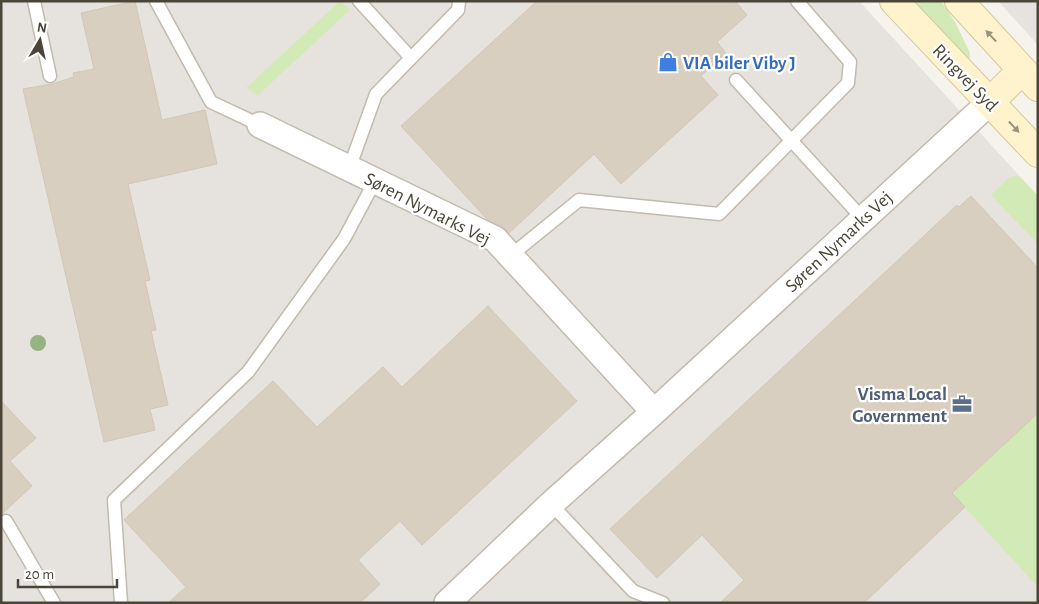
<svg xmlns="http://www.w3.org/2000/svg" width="1039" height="604" viewBox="0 0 1039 604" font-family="'Alegreya Sans',sans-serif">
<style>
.industrial{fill:#e6e2dd}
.green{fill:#d2eab5}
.building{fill:#d8cfc1;stroke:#d3c7b4}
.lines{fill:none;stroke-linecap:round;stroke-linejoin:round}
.lane-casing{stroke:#c2bbae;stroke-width:15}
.street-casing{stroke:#c2bbae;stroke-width:28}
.secondary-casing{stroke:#d6c79b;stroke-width:30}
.lane{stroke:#fff;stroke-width:12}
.street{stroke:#fff;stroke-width:25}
.secondary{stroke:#fff3cd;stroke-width:28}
.tree{fill:#97b381}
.oneway{fill:#9c937c}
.labels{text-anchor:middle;stroke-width:4.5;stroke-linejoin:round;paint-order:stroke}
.shop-label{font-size:19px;font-weight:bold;fill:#366cbe;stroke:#fff;text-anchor:start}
.street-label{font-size:19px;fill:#4b4439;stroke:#fff}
.service-label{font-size:19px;font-weight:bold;fill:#4e5e75;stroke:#fff;text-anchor:end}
</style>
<rect width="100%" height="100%" fill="#f6f3ec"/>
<!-- industrial -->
<path class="industrial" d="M1,1H859L1038,196V603H1Z
M998,1H1038V45Z"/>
<!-- green -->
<path class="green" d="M340,1L350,10L258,95L246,88Z
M909,1H941L955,22L970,53V58L967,59Z
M1017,176L1020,177L1038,196V244L991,195L1010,177Z
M1038,413V587L958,500L946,499Z"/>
<!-- building -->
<path class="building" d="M135,1L162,120L205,110L217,164L128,184L150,280L145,281L156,330L151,331L168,405L150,409L155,430L104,442L23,89L52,84L74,77L73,73L94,69L81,13Z
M537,1H735L747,15L717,42L726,53L701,76L718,95L621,184L594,154L509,233L501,226L487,219L401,126Z
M971,196L1038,268V413L952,493L965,507L864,603H720L744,580L702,535L657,578L610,529L957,205L959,207Z
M488,306L577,401L422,545L400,521L358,560L380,584L360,603H168L186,587L124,520L273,381L317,427L383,367L402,387Z
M1,401L36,438L10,461L32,486L1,515Z"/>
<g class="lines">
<defs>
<path id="lane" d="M34,1L50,76
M156,1L211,102L260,125
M359,1L411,58
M736,80L863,219
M349,169L376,94L458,10L459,1
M510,256L579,200L719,214L848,83L850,62L797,1
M551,504L633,591L663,603
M6,521L54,603
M121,603L114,500L248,372L344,239L375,181"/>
<path id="street" d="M260,125L495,239L654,412
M447,603L551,504L654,412L990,102"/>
<path id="secondary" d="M894,1L1038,153
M959,1L1038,87
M990,102L1022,70"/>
</defs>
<!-- lane casing -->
<use href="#lane" class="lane-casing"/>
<!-- street casing -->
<use href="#street" class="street-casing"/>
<!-- secondary casing -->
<use href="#secondary" class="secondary-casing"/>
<!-- lane -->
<use href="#lane" class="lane"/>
<!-- street -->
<use href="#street" class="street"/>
<!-- secondary -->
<use href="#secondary" class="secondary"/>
</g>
<!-- trees -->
<circle class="tree" cx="38" cy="343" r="8"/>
<!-- one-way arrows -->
<defs><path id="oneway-solid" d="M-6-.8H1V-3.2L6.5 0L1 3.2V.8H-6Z" transform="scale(1.25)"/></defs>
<g class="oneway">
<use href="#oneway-solid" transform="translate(991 36) rotate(-133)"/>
<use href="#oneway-solid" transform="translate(1014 127) rotate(47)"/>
</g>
<!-- icons -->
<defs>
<symbol id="shop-bare" viewBox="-9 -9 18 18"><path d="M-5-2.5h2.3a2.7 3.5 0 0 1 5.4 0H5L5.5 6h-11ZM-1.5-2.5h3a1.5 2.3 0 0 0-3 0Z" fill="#3f7fe0" stroke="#fff" stroke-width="2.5" paint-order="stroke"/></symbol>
<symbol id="office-bare" viewBox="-9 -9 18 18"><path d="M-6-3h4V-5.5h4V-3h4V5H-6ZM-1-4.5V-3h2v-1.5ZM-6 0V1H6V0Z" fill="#5c6f8a" stroke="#fff" stroke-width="2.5" paint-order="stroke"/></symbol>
</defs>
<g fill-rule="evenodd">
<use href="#shop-bare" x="654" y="48" width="28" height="28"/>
<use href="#office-bare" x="948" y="390" width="28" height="28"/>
</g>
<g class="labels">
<!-- shop labels -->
<g class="shop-label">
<text x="683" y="69">VIA biler Viby J</text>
</g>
<!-- street labels -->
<g class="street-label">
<text transform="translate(966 77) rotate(46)" y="7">Ringvej Syd</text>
<text transform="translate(428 208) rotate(27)" y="7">Søren Nymarks Vej</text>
<text transform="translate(838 241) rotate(-43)" y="7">Søren Nymarks Vej</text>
</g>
<!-- service labels -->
<g class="service-label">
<text x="947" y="400">Visma Local<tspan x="947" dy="22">Government</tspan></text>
</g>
</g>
<!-- border -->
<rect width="1039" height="604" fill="none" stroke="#4b4439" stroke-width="5"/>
<!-- north arrow -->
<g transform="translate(40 40) rotate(9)" stroke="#ffffff" stroke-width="4" paint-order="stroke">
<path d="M0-4L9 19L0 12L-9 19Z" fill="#4b4439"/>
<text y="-8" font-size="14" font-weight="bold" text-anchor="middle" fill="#4b4439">N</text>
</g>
<!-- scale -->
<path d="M18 579v8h99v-8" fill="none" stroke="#4b4439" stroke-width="2.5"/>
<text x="25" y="579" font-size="15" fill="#4b4439" stroke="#ffffff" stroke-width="4" paint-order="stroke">20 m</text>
</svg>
